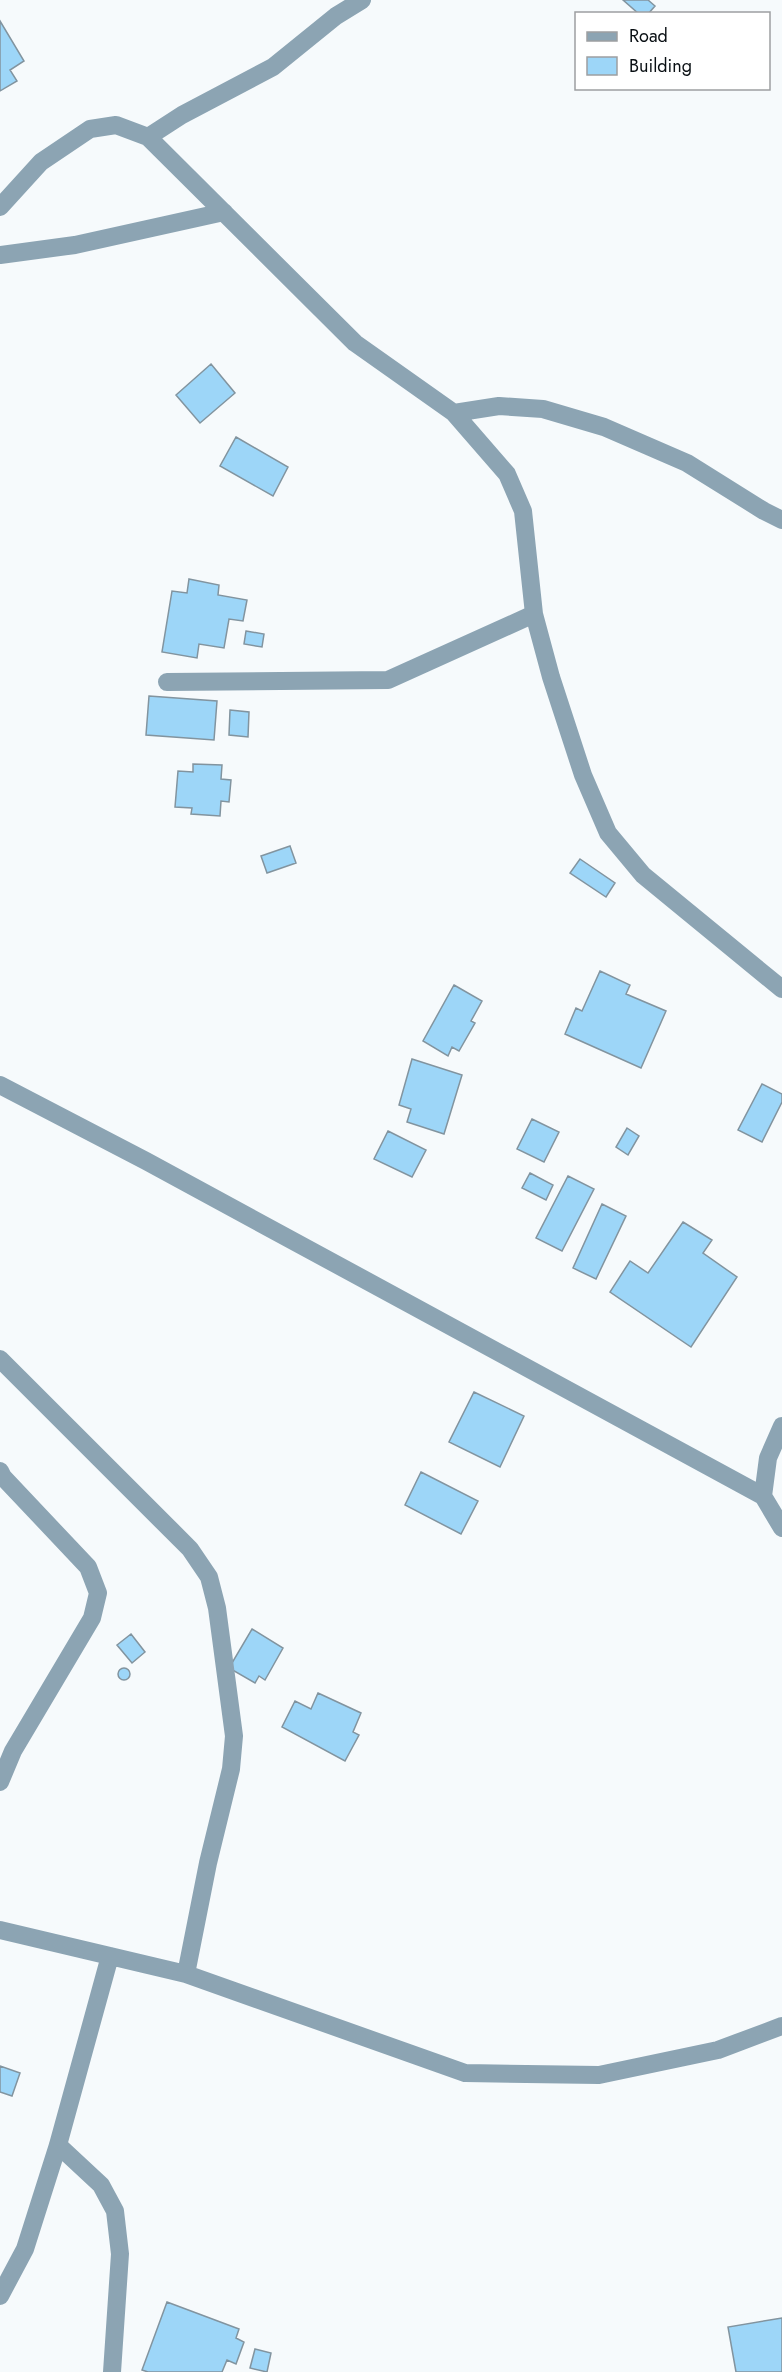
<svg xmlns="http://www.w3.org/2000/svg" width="782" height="2372" viewBox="0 0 782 2372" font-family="Jost,sans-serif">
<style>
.building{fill:#9dd6f8;stroke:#82949f;stroke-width:1.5}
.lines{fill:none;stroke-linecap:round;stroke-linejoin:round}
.street{stroke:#8ca4b3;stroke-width:18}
</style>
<rect width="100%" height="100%" fill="#f6fafc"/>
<!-- building -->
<path class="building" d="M623,0H648L655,6L648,14H639Z
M0,21L24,61L10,70L17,81L0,91Z
M211,364L235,393L200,423L176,395Z
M236,437L288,467L273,496L220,466Z
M189,579L219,585L218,595L247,600L243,621L229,619L224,648L199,644L197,658L162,652L172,591L187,593Z
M246,631L264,634L262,647L244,644Z
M149,696L217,701L214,740L146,735Z
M230,710L249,712L248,737L229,735Z
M193,764L222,765L221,779L231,780L229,802L221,801L220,816L191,814L192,808L175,807L178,771L193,772Z
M290,846L296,863L267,873L261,856Z
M580,859L615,883L606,897L570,873Z
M600,971L630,985L626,994L666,1011L641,1068L565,1034L576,1008L582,1011Z
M454,985L482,1001L471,1021L475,1023L459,1051L452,1047L448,1056L423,1041Z
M412,1059L462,1075L444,1134L407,1122L411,1109L399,1105Z
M762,1084L782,1094V1102L762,1142L738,1130Z
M532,1119L559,1132L544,1162L517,1149Z
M627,1128L639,1136L628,1155L616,1147Z
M388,1131L426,1150L412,1177L374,1159Z
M530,1173L553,1185L546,1200L522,1188Z
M568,1176L594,1189L562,1251L536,1238Z
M602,1204L626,1216L596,1279L573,1268Z
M683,1222L712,1240L703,1253L737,1277L691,1347L610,1292L630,1261L648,1273Z
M474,1392L524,1416L500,1467L449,1442Z
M421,1472L478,1501L461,1534L405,1505Z
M252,1629L283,1648L265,1680L259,1676L255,1683L229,1668Z
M131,1634L145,1652L132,1663L117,1645Z
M118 1674a6 6 0 1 1 12 0a6 6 0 1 1-12 0Z
M318,1693L361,1713L353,1732L359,1735L345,1761L282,1727L295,1701L311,1709Z
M0,2066L20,2073L12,2096L0,2092Z
M167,2302L239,2329L236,2338L244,2342L236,2364L227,2360L222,2372H148L142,2370Z
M782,2318V2372H736L728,2327Z
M255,2349L271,2353L267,2372L250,2368Z"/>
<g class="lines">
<!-- street -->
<path class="street" d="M148,137L182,115L273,67L336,16L362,0
M0,207L41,162L90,129L116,125L148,137L355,343L454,413L507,474L523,511L534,614L551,677L583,775L608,833L643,875L782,989
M0,255L75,245L224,212
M454,413L499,406L543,409L604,427L687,463L764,511L782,520
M167,682L388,680L534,614
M0,1085L146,1161L763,1496
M0,1359L190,1549L209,1577L217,1608L234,1736L231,1769L208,1863L186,1974
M782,1426L768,1458L763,1496L782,1528
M0,1471L3,1477L88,1567L98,1593L92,1618L13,1751L0,1782
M0,1930L186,1974L465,2073L599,2075L718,2050L782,2026
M58,2145L101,2185L115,2211L120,2254L112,2372
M0,2296L25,2249L58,2145L110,1956"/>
</g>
<!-- legend -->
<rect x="575" y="12" width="195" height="78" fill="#ffffff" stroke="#9d9fa1" stroke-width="1.5"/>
<rect x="587" y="32" width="30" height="9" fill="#8ca4b3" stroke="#9d9fa1" stroke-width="1.5"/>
<text x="629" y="42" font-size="18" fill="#090f13">Road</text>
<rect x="587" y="57" width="30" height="18" fill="#9dd6f8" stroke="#9d9fa1" stroke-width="1.5"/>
<text x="629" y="72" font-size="18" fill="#090f13">Building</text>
</svg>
